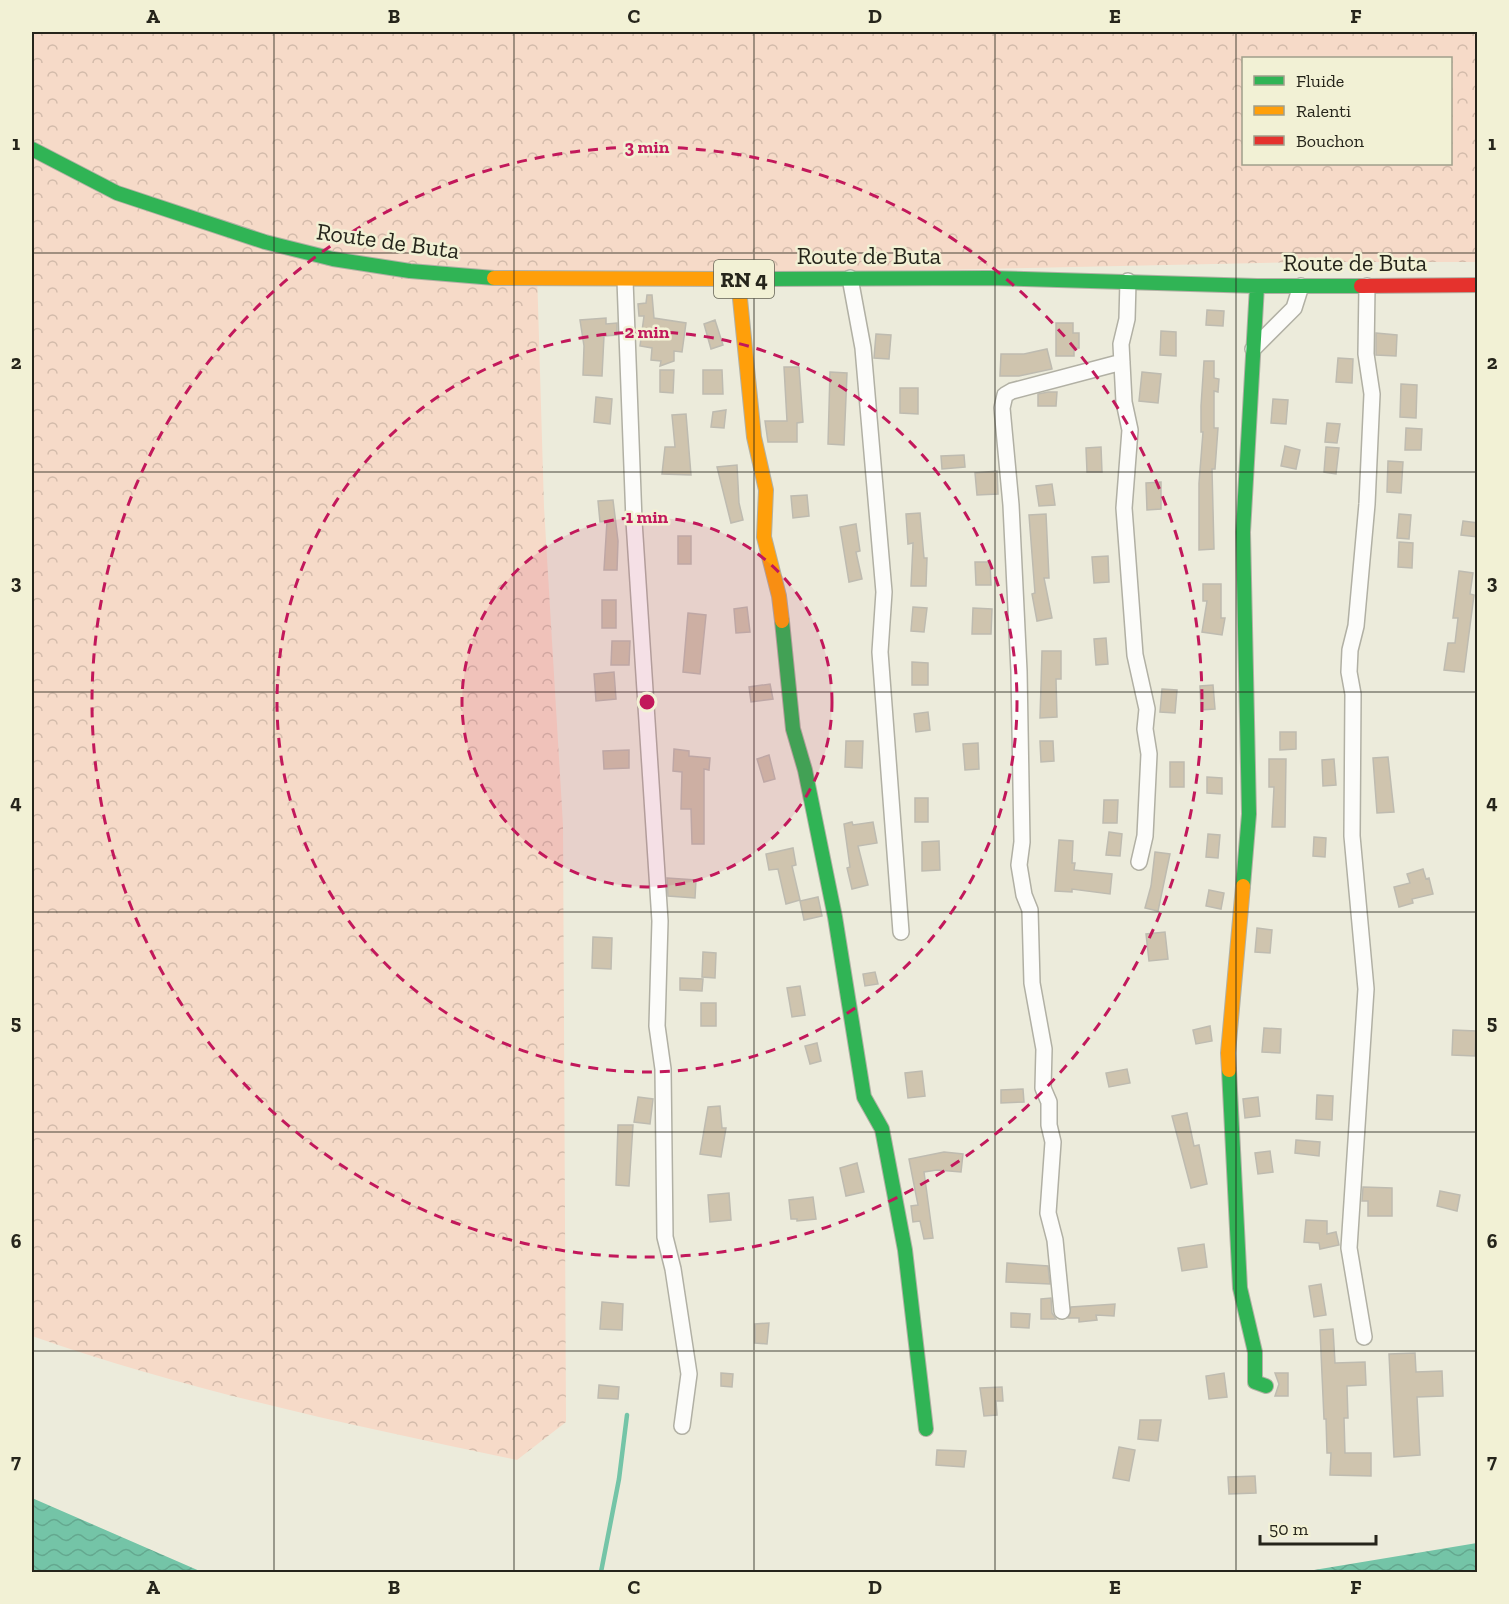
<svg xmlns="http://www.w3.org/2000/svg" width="1509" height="1604" viewBox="0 0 1509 1604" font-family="'Zilla Slab',serif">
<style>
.forest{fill:url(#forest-crowns);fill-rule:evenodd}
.water{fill:url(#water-waves)}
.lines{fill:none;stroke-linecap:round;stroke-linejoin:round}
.stream{stroke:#74c4a7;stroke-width:4.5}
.building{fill:#cfc4ae;stroke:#bebbb0;stroke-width:1.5}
.street-casing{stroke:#b1b0a4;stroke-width:18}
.fast-casing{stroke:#b1b0a4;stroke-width:16}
.slow-casing{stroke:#b1b0a4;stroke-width:16}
.jam-casing{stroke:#b1b0a4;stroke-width:16}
.street{stroke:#fcfcfa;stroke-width:15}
.fast{stroke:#30b455;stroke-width:14}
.slow{stroke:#ff9f0a;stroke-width:14}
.jam{stroke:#e5322d;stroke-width:14}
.grid{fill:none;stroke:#26251b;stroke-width:1.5;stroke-opacity:0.55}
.ring{fill:none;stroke:#c2185b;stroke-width:3;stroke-dasharray:10 8}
.labels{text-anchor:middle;stroke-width:5;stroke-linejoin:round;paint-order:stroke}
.shield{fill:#f2f1d5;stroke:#636253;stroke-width:1.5}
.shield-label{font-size:22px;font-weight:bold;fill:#26251b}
.street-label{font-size:24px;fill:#26251b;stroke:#f2f1d5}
.centre{fill:#c2185b;stroke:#f2f1d5;stroke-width:3}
.ring-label{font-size:18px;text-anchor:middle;font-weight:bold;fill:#c2185b;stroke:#f2f1d5;stroke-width:5;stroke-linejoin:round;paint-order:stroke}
.neatline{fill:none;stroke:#26251b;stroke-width:2}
.grid-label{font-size:20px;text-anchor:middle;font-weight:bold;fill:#26251b}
</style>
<defs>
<pattern id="forest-crowns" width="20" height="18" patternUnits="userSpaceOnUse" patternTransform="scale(1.5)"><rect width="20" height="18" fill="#f6dac8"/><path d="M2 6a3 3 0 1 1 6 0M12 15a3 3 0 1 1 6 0" fill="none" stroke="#d3bbab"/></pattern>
<pattern id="water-waves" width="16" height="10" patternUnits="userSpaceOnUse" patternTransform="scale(1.5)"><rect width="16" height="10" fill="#74c4a7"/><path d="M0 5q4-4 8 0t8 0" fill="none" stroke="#64a88f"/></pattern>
</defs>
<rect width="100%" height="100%" fill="#ecebdb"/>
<!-- forest -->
<path class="forest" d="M32,32H1477V262H1307L842,272L537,271L544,507L563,825L566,1422L517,1460C354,1426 189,1391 32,1336ZM1244,58H1450V164H1244Z"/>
<!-- water -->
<path class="water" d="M32,1498L202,1572H32Z
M1477,1543V1572H1302Z"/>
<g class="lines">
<!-- stream -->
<path class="stream" d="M601,1572L619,1479L627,1415"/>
</g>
<!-- building -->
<path class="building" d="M647,295H652L654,318L686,323L682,352L674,351V361L660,366L661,361L651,360L652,348L640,346L644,316H639L638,304L646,303Z
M1207,310L1224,311L1223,326L1206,325Z
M606,318V324L617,323V335L604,336L602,376L583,375L584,346L580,320Z
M715,320L723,345L711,349L704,324Z
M1056,323H1073V333H1079V348H1074V356H1056Z
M1161,331L1176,332V356L1160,355Z
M1376,333L1397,335L1396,356L1376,355Z
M876,334L891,335L889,359L874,358Z
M1047,349L1052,369L1019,376H1000L1001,354H1024Z
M1338,358L1353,359L1352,383L1336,382Z
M1204,361H1214V378L1219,379L1218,392L1214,391V428H1218L1215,469H1212L1214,549L1199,550V483L1203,432H1201V406Z
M784,367H799L803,422L797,423V442H768L765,421H787Z
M660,370H674L673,393L660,392Z
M703,370H722L723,394H703Z
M830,372L847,373L844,445L828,444Z
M1142,372L1161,374L1158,403L1139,401Z
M1401,384L1417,385L1416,418L1400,417Z
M900,388H918V414L900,413Z
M1048,392H1057L1056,406H1038V394Z
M596,397L612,399L610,424L594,422Z
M1273,399L1288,400L1286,424L1271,423Z
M726,410L724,428L711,427L713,412Z
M686,414L691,475L662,474L665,447H675L672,415Z
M1327,423L1340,424L1337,443L1325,442Z
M1406,428L1422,429L1421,450H1405Z
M1285,446L1300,450L1296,469L1281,466Z
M1101,447L1102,472H1087L1086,448Z
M1326,447L1339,448L1336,474L1324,472Z
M964,455L965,467L942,469L941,456Z
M1388,461L1403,462L1401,493L1387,492Z
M737,465L739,503L743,520L731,523L717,467Z
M997,471L998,494L977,495L975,473Z
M1161,482V509L1147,510L1146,483Z
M1052,484L1055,505L1039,506L1036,486Z
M807,495L809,516L793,518L791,496Z
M613,500L618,541L617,570H604L607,521L600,522L598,501Z
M920,513L924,558H927L926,586H911L913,543L908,544L906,514Z
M1046,514L1049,578H1044L1052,618L1037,621L1032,594L1035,593L1029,515Z
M1399,514L1411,515L1409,539L1397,538Z
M1463,521L1478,523V537L1461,535Z
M856,524L860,551L856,552L862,579L849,582L840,527Z
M678,536H691V564H678Z
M1399,542L1413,543L1412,568L1398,567Z
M1108,556L1109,582L1094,583L1092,557Z
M975,562H990L991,585H976Z
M1459,571L1473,573L1470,594L1474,595L1464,672L1444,670L1448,643H1455L1458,618H1453Z
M1203,584H1221V618H1225L1222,635L1202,632L1207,601H1203Z
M602,600H616V628H602Z
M747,607L750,632L736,633L734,609Z
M913,607L927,608L924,632L911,631Z
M973,608L992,609L991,634H972Z
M688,613L706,615L700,674L683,672Z
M1106,638L1108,664L1096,665L1094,639Z
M612,641H630L629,665H611Z
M1042,651H1061V679H1056L1057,717L1040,718Z
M912,662L928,663V685H912Z
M614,672L616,699L596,701L594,674Z
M770,684L773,699L751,702L749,687Z
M1213,685L1215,709L1201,710L1200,686Z
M1162,689L1177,690L1175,713L1160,712Z
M928,712L930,730L916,732L914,714Z
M1280,732H1296V749L1280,750Z
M846,741H863L862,768L845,767Z
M1040,741H1053L1054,761L1041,762Z
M978,743L979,769L965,770L963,744Z
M674,749L689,751V756L710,758L709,770L704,769V844H692L691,809H681L682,772L673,771Z
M629,750V768L604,769L603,751Z
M769,755L775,779L764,782L757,759Z
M1388,757L1394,812L1377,813L1373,758Z
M1269,759H1286L1285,827H1272L1274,787H1269Z
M1334,759L1336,785L1323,786L1322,760Z
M1170,762H1184V787H1170Z
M1207,777L1222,778V794L1207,793Z
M915,798H928V822H915Z
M1104,800H1118L1117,823H1103Z
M852,822L853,825L873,822L877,843L858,846L868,885L852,889L847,868L850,867L844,824Z
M1109,832L1122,834L1120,856L1106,855Z
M1208,834L1220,835L1218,858L1206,857Z
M1314,837L1326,838L1325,857L1313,856Z
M1059,840L1073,841L1072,863H1075L1074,870L1112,874L1110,894L1072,889V892L1055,891Z
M939,841L940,870L922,871V842Z
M793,848L796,865L792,866L800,900L786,904L778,869L769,870L766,854Z
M1155,852L1170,854L1158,911L1145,908L1151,886Z
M1423,869L1426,879L1429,878L1433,894L1412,899L1413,903L1399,907L1394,887L1410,883L1407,874Z
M667,878L696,880L695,898L668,896Z
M1209,890L1224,893L1221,909L1206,906Z
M818,897L822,916L804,920L800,901Z
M1257,928L1272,930L1270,953L1255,952Z
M1165,932L1168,959L1149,961L1146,934Z
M593,937L612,938L611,969L592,968Z
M703,952L716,953L715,978L702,977Z
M875,972L878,984L865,986L863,974Z
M680,978L703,979L702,991L680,990Z
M800,986L805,1015L792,1017L787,988Z
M701,1003H716V1026H701Z
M1210,1026L1212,1041L1196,1044L1193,1030Z
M1264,1028L1281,1029L1280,1053L1262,1052Z
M1453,1030L1476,1031L1475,1056L1452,1055Z
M817,1043L821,1061L810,1064L805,1046Z
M1127,1069L1130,1083L1109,1087L1106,1073Z
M922,1071L925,1096L908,1098L905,1073Z
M1023,1089L1024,1102L1001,1103V1090Z
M1317,1095L1333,1096L1332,1120L1316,1119Z
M638,1097L653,1099L650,1124L634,1122Z
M1258,1097L1260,1116L1245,1118L1243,1099Z
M720,1106L722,1128H726L721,1157L700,1154L708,1107Z
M1187,1113L1194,1146L1199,1145L1207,1184L1191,1188L1172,1116Z
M618,1125H633L629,1186L616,1185Z
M1296,1140L1320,1142L1319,1156L1295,1153Z
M1270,1151L1273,1172L1258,1174L1255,1153Z
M944,1152L963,1154L961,1172L937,1170L924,1172L933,1238L924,1239L920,1221L913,1222L911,1206L918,1205L909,1159Z
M857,1163L864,1192L846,1196L840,1168Z
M1363,1187L1392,1188V1216H1368V1201H1362Z
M1440,1191L1460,1195L1457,1211L1437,1206Z
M729,1193L731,1220L710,1222L708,1195Z
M813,1197L816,1219L797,1221V1219H791L789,1200Z
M1306,1220L1327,1221V1234L1336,1232L1339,1245L1320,1249L1319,1243L1304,1242Z
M1204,1244L1207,1267L1182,1271L1178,1248Z
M1007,1263L1048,1266L1050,1284L1006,1282Z
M1321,1284L1326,1315L1314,1317L1309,1286Z
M1051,1298L1052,1313L1056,1319H1041V1299Z
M602,1302L623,1304L622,1330L600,1329Z
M1115,1304L1114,1316L1096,1315L1097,1320L1079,1322V1318H1068L1071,1307Z
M1011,1313L1030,1314L1029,1328L1011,1327Z
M769,1323L767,1344L755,1343V1324Z
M1333,1329L1335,1363L1365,1362L1366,1385L1347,1386L1348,1418H1344L1345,1453H1371V1476L1330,1475L1331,1453H1327L1326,1419H1324L1320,1330Z
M1415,1353L1416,1372L1442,1371L1443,1396L1417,1397L1420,1455L1394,1457L1389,1354Z
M721,1373L733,1374L732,1387L721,1386Z
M1224,1373L1227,1397L1209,1399L1206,1376Z
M1275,1373H1288V1396H1275L1279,1384Z
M599,1385L619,1387L618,1399L598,1398Z
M1002,1387L1003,1401H996L997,1415L984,1416L980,1388Z
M1140,1420H1161L1158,1441L1138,1439Z
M1119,1447L1135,1450L1129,1481L1113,1478Z
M937,1450L966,1451L964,1467L936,1465Z
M1255,1476L1256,1493L1229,1494L1228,1477Z"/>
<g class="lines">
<defs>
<path id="street" d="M850,278L863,348L884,592L880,652L901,932
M625,280L634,521L660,921L657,1026L663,1069L665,1237L673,1269L689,1374L682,1426
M1128,281L1127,319L1121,344L1124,402L1130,430L1124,508L1135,655L1147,709L1145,729L1149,754L1145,836L1139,862
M1253,349L1294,308L1301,286
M1062,1311L1055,1240L1048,1213L1053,1142L1049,1125V1102L1043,1088L1044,1049L1032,983L1030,910L1024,895L1019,865L1022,842L1019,671L1011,505L1002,408L1005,395L1012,391L1122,362
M1364,1337L1349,1248L1366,989L1352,836L1353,694L1349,672L1350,650L1356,626L1367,504L1372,394L1366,354L1367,286"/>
<path id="fast" d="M32,149L117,193L265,242L333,259L410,271L494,278
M731,279L989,278L1257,286H1361
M782,621L793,729L805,770L835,917L864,1097L882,1129L905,1250L926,1429
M1243,886L1249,814L1243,532L1257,286
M1229,1070L1240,1288L1255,1352V1382L1266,1386"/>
<path id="slow" d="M494,278L731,279
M738,279L754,437L766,490L764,537L779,596L782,621
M1229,1070L1228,1053L1243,886"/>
<path id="jam" d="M1361,286L1478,285"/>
</defs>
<!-- street casing -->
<use href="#street" class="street-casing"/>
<!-- fast casing -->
<use href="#fast" class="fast-casing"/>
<!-- slow casing -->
<use href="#slow" class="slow-casing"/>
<!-- jam casing -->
<use href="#jam" class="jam-casing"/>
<!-- street -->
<use href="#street" class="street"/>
<!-- fast -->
<use href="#fast" class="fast"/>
<!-- slow -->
<use href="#slow" class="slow"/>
<!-- jam -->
<use href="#jam" class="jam"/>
</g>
<!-- grid -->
<path class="grid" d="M274,32V1572M514,32V1572M754,32V1572M995,32V1572M1236,32V1572M32,253H1478M32,472H1478M32,692H1478M32,912H1478M32,1132H1478M32,1351H1478"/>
<!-- distance rings -->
<circle cx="647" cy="702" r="185" fill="#c2185b" fill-opacity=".12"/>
<g class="ring">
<circle cx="647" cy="702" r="185"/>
<circle cx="647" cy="702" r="370"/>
<circle cx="647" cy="702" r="555"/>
</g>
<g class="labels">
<!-- shield labels -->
<rect class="shield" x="714" y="260" width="60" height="38" rx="4.5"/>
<g class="shield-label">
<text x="744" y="287">RN 4</text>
</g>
<!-- street labels -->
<g class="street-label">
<text transform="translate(388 241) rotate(8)" y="8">Route de Buta</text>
<text x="869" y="264">Route de Buta</text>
<text x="1355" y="271">Route de Buta</text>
</g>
</g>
<circle cx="647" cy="702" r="9" class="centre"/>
<g class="ring-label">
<text x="647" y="153">3 min</text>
<text x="647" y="338">2 min</text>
<text x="647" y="523">1 min</text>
</g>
<!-- border -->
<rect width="1509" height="1604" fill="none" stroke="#f2f1d5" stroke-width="66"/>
<!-- legend -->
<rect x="1242" y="57" width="210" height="108" fill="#f2f1d5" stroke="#a09f8b" stroke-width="1.5"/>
<rect x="1254" y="76" width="30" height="9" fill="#30b455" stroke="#a09f8b" stroke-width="1.5"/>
<text x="1296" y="87" font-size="18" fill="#26251b">Fluide</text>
<rect x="1254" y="106" width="30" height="9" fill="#ff9f0a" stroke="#a09f8b" stroke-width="1.5"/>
<text x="1296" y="117" font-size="18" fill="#26251b">Ralenti</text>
<rect x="1254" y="136" width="30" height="9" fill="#e5322d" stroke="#a09f8b" stroke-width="1.5"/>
<text x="1296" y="147" font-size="18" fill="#26251b">Bouchon</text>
<!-- scale -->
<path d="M1260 1535v9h116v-9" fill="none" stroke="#26251b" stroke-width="3"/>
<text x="1269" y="1535" font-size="18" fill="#26251b" stroke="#f2f1d5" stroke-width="4.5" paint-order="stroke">50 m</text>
<rect x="33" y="33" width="1443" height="1538" class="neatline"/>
<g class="grid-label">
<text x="153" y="23">A</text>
<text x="394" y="23">B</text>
<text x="634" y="23">C</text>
<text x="875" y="23">D</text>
<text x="1115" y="23">E</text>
<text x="1356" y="23">F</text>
<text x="16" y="150">1</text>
<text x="1492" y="150">1</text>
<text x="16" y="369">2</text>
<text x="1492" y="369">2</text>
<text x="16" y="589">3</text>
<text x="1492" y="589">3</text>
<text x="16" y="809">4</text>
<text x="1492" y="809">4</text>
<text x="16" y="1029">5</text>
<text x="1492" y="1029">5</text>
<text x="16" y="1248">6</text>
<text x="1492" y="1248">6</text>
<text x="16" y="1468">7</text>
<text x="1492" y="1468">7</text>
<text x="153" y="1594">A</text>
<text x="394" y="1594">B</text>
<text x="634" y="1594">C</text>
<text x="875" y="1594">D</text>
<text x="1115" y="1594">E</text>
<text x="1356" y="1594">F</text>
</g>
</svg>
